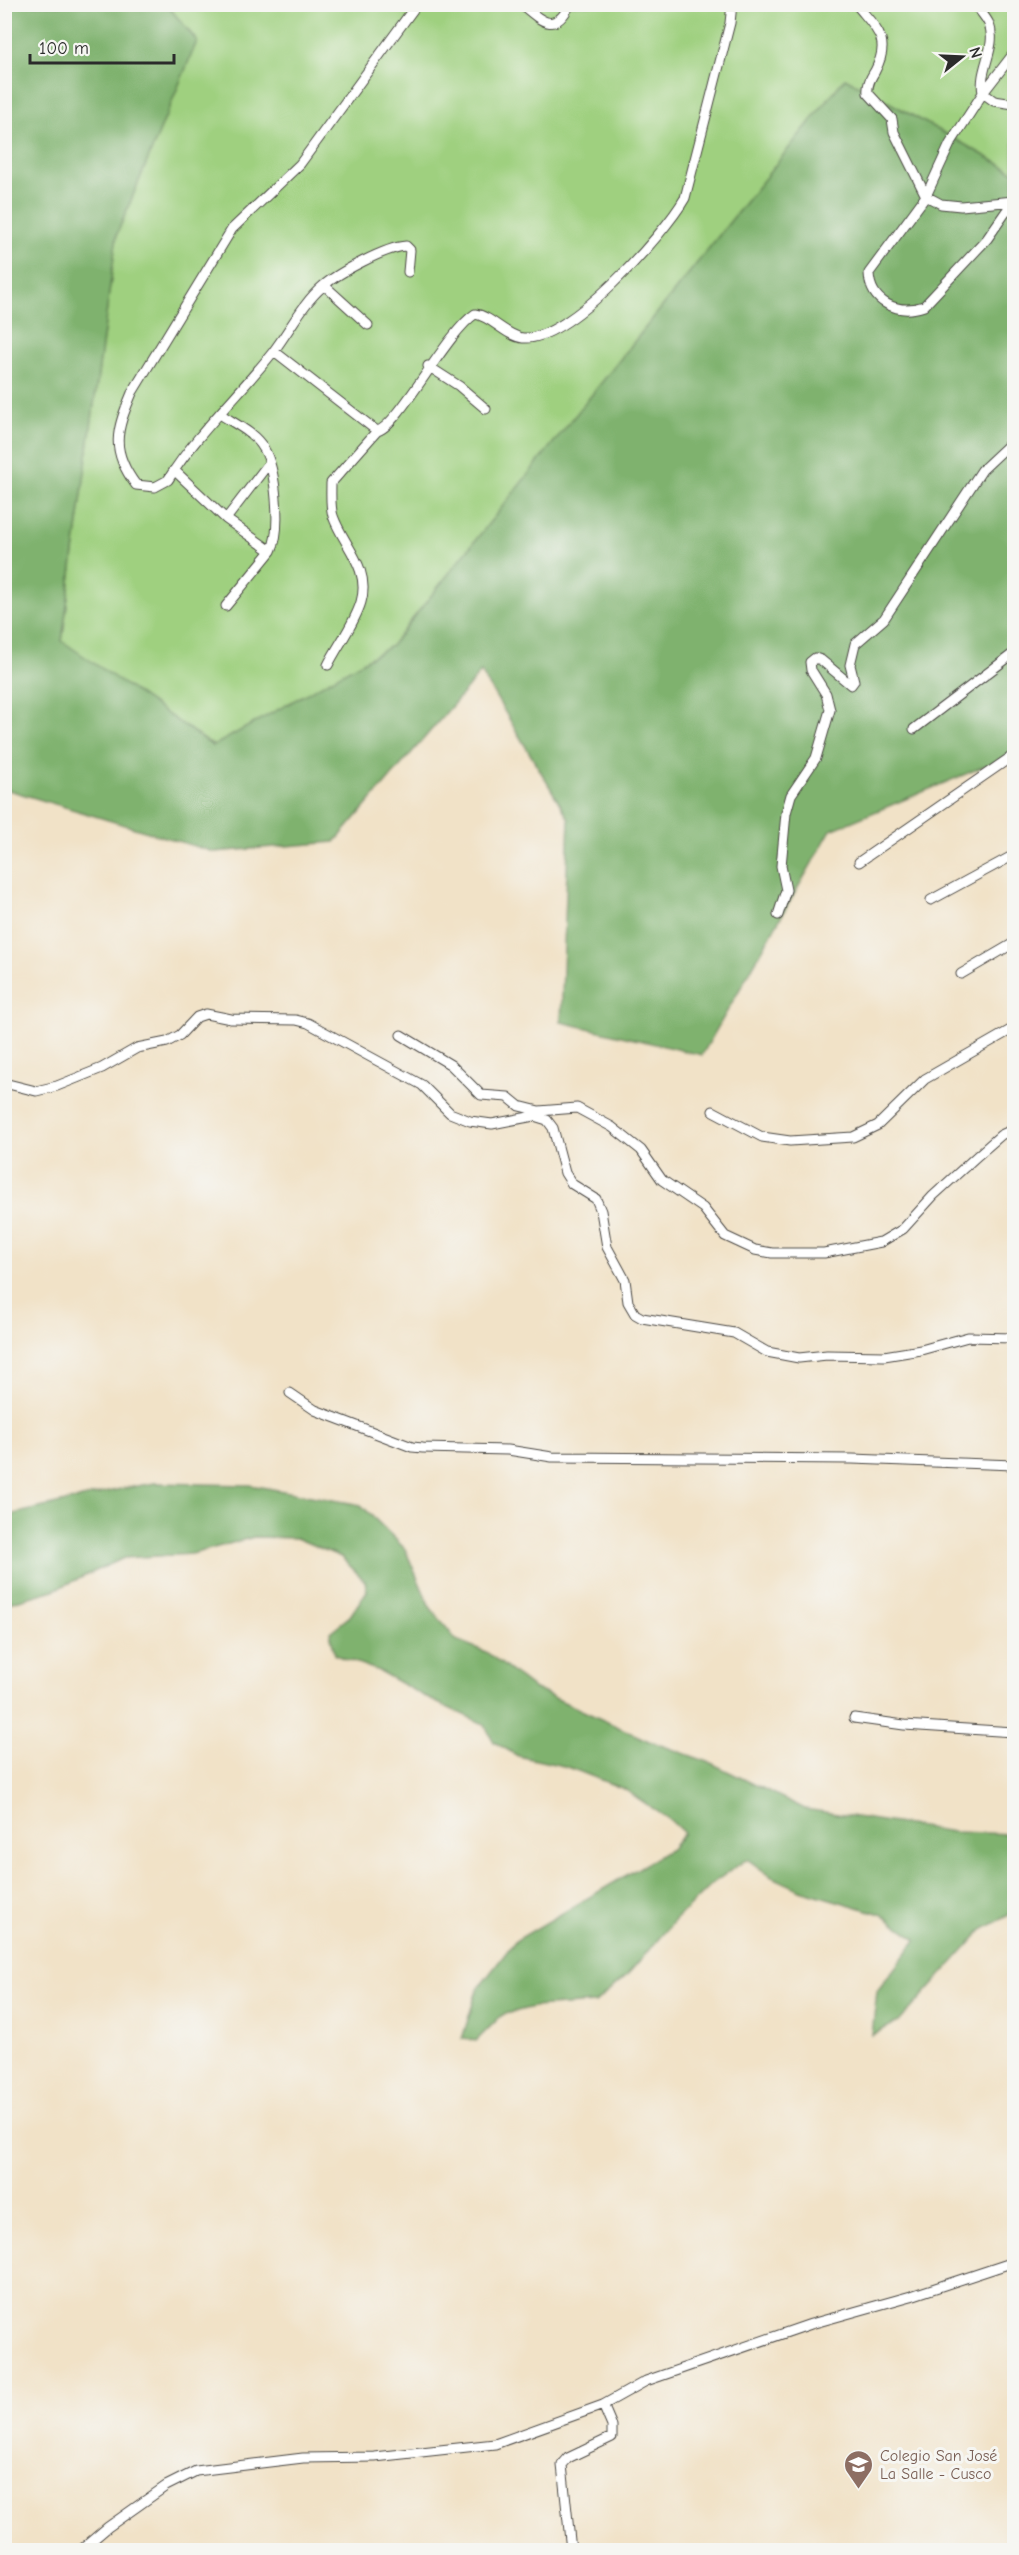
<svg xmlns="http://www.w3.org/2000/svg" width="1019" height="2555" viewBox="0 0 1019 2555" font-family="'Comic Neue',sans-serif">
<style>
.green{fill:#9fd07f;stroke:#657e55;stroke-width:1.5}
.forest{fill:#7fb26e;stroke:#556e4c;stroke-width:1.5}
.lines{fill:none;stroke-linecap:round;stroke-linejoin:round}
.minor-casing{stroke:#494642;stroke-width:11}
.minor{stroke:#fff;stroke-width:9}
.labels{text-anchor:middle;stroke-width:6;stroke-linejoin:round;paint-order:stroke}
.education-label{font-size:16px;fill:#785e54;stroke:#f6f6f2;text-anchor:start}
</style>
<rect width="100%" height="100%" fill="#f6f6f2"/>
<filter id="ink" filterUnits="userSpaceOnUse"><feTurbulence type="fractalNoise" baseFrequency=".0167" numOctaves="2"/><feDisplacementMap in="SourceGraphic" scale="12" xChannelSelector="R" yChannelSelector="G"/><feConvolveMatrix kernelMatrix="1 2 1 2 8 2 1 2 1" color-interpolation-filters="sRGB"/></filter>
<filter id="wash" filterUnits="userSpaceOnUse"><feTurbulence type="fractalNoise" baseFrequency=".008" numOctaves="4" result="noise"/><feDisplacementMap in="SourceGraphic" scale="24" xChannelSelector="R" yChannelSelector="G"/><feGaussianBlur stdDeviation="1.35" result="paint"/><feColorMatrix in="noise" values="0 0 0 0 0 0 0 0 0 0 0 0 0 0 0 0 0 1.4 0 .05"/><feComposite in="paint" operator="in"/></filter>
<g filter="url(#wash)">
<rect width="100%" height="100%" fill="#f1e2c7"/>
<!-- green -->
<path class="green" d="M167,5H1014V172L845,78L391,646L214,746L62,642L117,234L197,41Z"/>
<!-- forest -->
<path class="forest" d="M4,5H167L197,41L117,234L62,641L213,746L391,646L845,78L1014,172V754L831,830L702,1055L561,1022L569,819L481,672L335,842L214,852L5,789Z
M155,1483L250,1485L361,1505L405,1549L430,1607L456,1640L486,1652L533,1688L649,1741L711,1763L805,1809L953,1832L1014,1834V1912L982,1930L900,2021L872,2035L877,1991L917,1939L881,1914L800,1890L772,1877L747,1859L713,1883L675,1920L627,1975L595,2003L533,2007L502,2015L476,2041L462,2039L477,1990L515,1941L671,1849L684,1833L670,1820L624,1789L568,1767L518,1756L494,1742L484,1724L429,1699L379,1671L335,1655L330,1632L350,1616L367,1591L365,1581L341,1557L296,1538L254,1537L192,1554L124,1558L54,1590L5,1604V1516L125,1488Z"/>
</g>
<g filter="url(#ink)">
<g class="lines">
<defs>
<path id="minor" d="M521,4C540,20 555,36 570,4
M856,4C876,29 892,39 875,71C870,79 867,85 868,93L892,119L894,132L926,196L941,204L961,206L1014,201
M975,4C979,10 986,17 989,24C998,47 978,69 983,93L950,144L926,196L869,273C870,303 898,315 924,306L987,239L1014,200
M1014,53L983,93L994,101L1014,104
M408,272L410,250L406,246C386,247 338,273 323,286C302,304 290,330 273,352C239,395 197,433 168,480L155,487L136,485C110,450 116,431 132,393L232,229L300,164L417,4
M324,285L368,325
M274,351L377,431C398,427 446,333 475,314C491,316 506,336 523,338C568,342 664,235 685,198L730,23L732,4
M428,366L459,386L486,409
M174,470L226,519L271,551C282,531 276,469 264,449C255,433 235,424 220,414
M226,519L269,463
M226,606L271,551
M328,665C338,645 355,623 361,602C371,568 343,545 333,516C330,506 331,494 331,483L377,431
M914,729L1014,653
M859,862L1014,755
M931,900L1014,855
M778,915L786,890L781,866L786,813L791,795L816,758L830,710L826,694L811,670L810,662L815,658L821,660L851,685L854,681L850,665L855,644L884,619L982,470L1014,440
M961,974L1014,943
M401,1035L451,1065L481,1095L508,1097L519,1106L539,1111L577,1108L612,1127L641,1150L662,1180L703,1208L725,1236L755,1250L772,1253H824L881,1242L903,1229L933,1196L977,1156L1001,1135L1014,1129
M4,1083L36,1091L57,1086L102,1068L137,1048L167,1042L180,1035L197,1017L206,1014L231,1019L296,1020L308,1023L422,1085L450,1113L470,1121L492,1124L534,1116L547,1120L553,1128L565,1173L572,1184L596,1199L601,1211L607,1247L625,1280L628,1302L635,1314L642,1318L734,1333L767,1352L799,1358L827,1355L884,1356L921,1350L968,1337L1014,1338
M713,1111L762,1137L790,1141L853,1137L878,1125L925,1079L1014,1028
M290,1393L315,1410L412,1447L423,1448L508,1450L552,1457L852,1459L1014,1465
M854,1718L904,1725L1014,1732
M81,2550L108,2527L166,2486L196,2471L303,2458L375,2457L495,2444L603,2405L646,2381L811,2324L911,2296L1014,2262
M571,2550L562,2465L568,2458L612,2437V2426L603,2405"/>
</defs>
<!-- minor casing -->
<use href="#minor" class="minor-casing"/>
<!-- minor -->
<use href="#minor" class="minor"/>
</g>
</g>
<!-- icons -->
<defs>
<symbol id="school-pin" viewBox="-11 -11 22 30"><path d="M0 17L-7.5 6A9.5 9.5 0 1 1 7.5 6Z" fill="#8d6e63" stroke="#f6f6f2"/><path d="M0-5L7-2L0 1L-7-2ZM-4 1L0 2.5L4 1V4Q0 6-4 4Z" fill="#fff"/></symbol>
</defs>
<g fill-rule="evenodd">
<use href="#school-pin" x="842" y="2448" width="33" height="45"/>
</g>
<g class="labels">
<!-- education labels -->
<g class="education-label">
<text x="880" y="2461">Colegio San José<tspan x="880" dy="18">La Salle - Cusco</tspan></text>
</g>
</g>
<!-- margin -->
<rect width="1019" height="2555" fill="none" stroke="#f6f6f2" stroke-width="24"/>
<!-- north arrow -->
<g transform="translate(962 57) rotate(72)" stroke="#f6f6f2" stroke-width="4.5" paint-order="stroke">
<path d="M0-4.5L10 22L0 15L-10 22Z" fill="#2b2b2b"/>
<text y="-9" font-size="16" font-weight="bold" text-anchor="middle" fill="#2b2b2b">N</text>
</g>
<!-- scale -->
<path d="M30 54v9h144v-9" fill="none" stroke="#2b2b2b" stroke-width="3"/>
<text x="39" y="54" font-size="18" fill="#2b2b2b" stroke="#f6f6f2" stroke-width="4.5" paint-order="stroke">100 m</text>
</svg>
